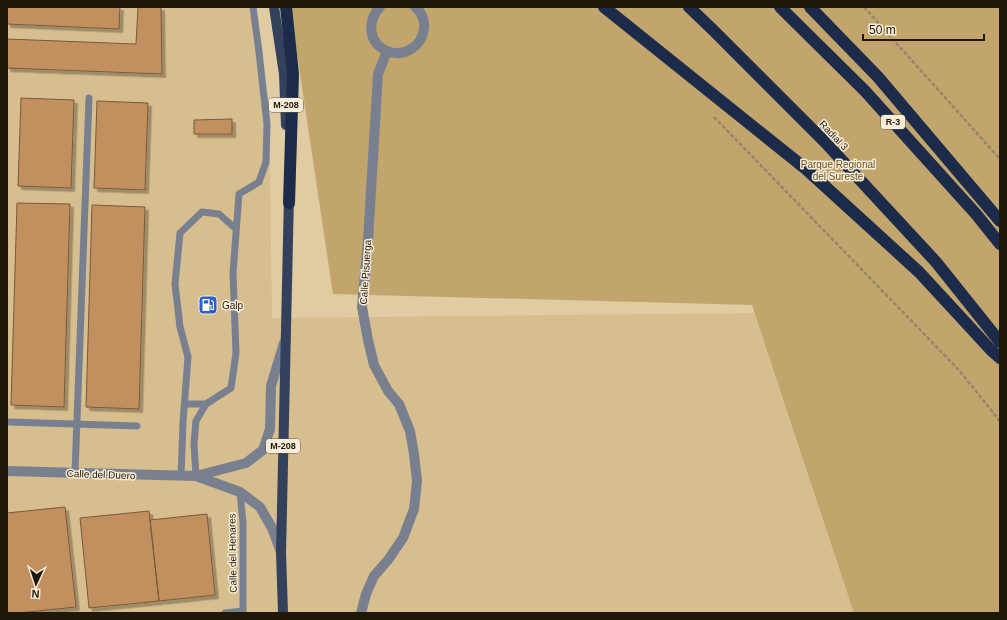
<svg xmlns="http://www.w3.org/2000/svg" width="1007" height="620" viewBox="0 0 1007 620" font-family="Arial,sans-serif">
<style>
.built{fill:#d7be8e}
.green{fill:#c2a56c}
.building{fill:#c28f5f;stroke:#78593c;filter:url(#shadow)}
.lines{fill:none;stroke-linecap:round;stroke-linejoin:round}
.path{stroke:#968666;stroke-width:2.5;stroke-dasharray:4 2;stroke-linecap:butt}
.lane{stroke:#788090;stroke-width:7}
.street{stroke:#788090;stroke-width:10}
.primary{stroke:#33415c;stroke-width:10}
.highway{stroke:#1c2b49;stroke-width:12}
.labels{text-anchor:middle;stroke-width:3;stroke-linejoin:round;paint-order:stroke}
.shield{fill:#f8edd9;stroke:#605746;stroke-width:1}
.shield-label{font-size:9px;font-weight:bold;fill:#1f1707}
.street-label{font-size:10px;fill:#1f1707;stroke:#f8edd9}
.park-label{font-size:10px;fill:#675020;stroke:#f8edd9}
.poi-label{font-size:10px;fill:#1f1707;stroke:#f8edd9;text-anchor:start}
</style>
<defs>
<filter id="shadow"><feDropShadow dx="3.5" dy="3.5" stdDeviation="0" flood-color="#0004"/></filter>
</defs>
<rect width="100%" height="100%" fill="#e1cba2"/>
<!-- built -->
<path class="built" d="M7,7H250L269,104L272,318L764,313L865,613H7Z"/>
<!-- green -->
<path class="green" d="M290,7H1000V613H854L752,305L333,294Z"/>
<!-- building -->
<path class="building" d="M7,7H120L119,29L7,24Z
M138,7H161L162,74L7,68V39L136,44Z
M21,98L74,100L71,188L18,186Z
M97,101L148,103L145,190L94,188Z
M232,119V134H194V120Z
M17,203L70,204L64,407L11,405Z
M92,205L145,207L139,409L86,407Z
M65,507L76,607L18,613H7V513Z
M149,511L159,601L89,608L80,518Z
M207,514L215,595L159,601L150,520Z"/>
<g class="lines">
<!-- path -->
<path class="path" d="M864,7L1000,159
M714,117L958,369L1000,421"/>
<!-- lane -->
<path class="lane" d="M185,404H206
M10,422L137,426
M75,473L89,98
M181,476L183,422L188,357L180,327L175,284L180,233L202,212L219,214L236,229
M196,476L194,444L196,421L206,404L231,388L236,353L233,273L239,194L259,182L266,162L267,124L259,52L253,7
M240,492L243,523V613
M225,613L243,611"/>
<!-- street -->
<path class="street" d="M380,7C367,21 368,43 387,51C404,58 422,46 424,29C425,21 422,12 415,7
M7,471L196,476L246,463L263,450L270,429L271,386L284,343
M196,476L240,492L260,507L272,528L281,552
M361,613L366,594L374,576L388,560L403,538L414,509L417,481L414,454L410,431L399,404L388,391L374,365L368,340L362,307L368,241L378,74L387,51"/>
<!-- primary -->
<path class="primary" d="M274,7L284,74L286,125
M283,613L281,553L289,195"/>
<!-- highway -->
<path class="highway" d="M286,7L293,74L289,203
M604,7L806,169L919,272L991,350L1000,358
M689,7L713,30L824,141L936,262L1000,342
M780,7L865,91L976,214L1000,244
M810,7L878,77L1000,221"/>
</g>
<!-- icons -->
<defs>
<symbol id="fuel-square" viewBox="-11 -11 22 22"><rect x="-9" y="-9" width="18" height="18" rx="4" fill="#2c5fce" stroke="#f8edd9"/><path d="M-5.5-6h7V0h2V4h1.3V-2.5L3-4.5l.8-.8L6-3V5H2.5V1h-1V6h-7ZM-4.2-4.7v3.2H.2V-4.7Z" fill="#fff"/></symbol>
</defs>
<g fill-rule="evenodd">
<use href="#fuel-square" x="197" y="294" width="22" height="22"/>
</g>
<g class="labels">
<!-- shield labels -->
<g class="shield">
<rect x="269" y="98" width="34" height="14" rx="3"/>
<rect x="881" y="115" width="24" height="14" rx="3"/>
<rect x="266" y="439" width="34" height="14" rx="3"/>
</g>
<g class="shield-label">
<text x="286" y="108">M-208</text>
<text x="893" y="125">R-3</text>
<text x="283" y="449">M-208</text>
</g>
<!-- street labels -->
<g class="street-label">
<text transform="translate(834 135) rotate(46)" y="4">Radial 3</text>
<text transform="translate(365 272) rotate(-86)" y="4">Calle Pisuerga</text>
<text transform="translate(101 474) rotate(2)" y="4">Calle del Duero</text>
<text transform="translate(232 553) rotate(-91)" y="4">Calle del Henares</text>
</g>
<!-- park labels -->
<g class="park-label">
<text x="838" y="168">Parque Regional<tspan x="838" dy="12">del Sureste</tspan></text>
</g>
<!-- poi labels -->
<g class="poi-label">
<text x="222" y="309">Galp</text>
</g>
</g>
<!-- border -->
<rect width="1007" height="620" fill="none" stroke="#1f1707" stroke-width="16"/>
<!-- north arrow -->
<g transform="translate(36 584) rotate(183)" stroke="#f8edd9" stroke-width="3" paint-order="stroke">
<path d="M0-3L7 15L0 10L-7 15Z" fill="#1f1707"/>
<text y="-6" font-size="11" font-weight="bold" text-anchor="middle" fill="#1f1707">N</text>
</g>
<!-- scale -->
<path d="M863 34v6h121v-6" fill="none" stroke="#1f1707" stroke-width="2"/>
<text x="869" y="34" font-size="12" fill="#1f1707" stroke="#f8edd9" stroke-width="3" paint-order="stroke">50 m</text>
</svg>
